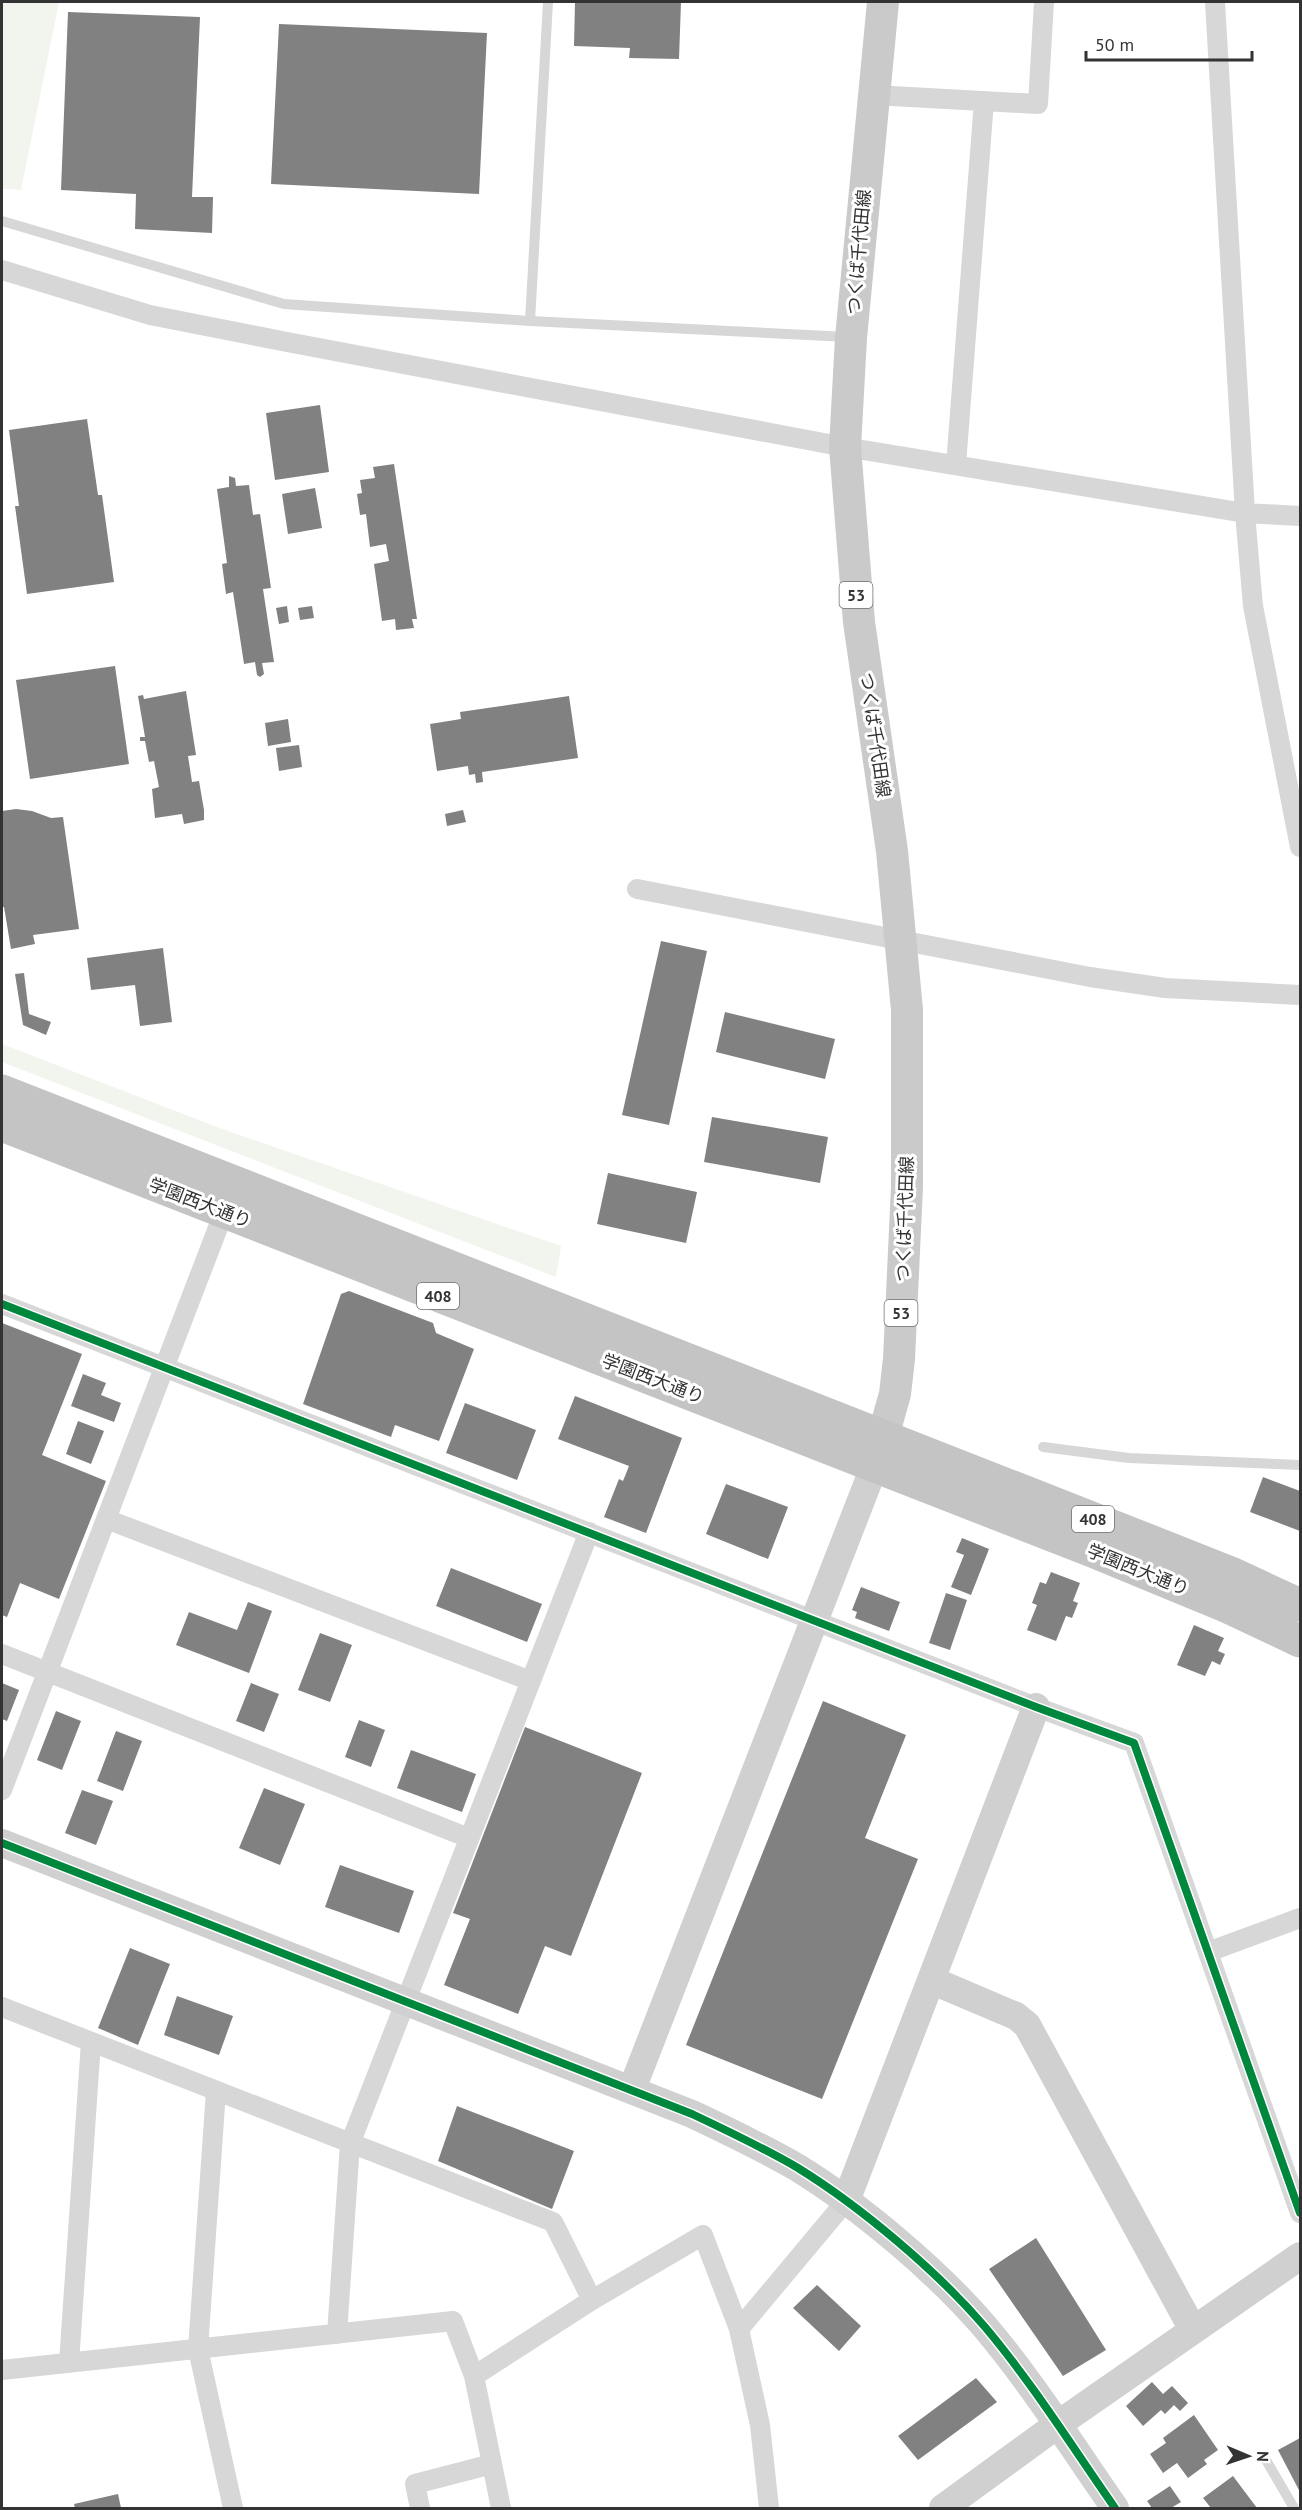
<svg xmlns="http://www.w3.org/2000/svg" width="1302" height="2510" viewBox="0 0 1302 2510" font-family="'PT Sans','Noto Sans JP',sans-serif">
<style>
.green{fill:#f1f5ed}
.building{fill:#818181}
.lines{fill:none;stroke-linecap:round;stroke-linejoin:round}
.lane{stroke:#d7d7d7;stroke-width:10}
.street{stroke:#d7d7d7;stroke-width:20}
.secondary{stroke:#d0d0d0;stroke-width:28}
.primary{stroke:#cacaca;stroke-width:32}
.highway{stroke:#c4c4c4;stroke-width:33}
.cycleway-casing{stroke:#fff;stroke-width:11}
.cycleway{stroke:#00873e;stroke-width:8}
.labels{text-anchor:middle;stroke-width:6;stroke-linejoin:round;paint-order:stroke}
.shield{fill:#fff;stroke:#707070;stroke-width:1.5}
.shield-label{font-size:16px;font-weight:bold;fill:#333}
.street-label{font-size:18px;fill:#333;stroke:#fff}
</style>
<rect width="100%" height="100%" fill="#fff"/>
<!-- green -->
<path class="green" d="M2,2H59L21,190L2,189Z
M2,1044L222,1129L561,1246L556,1277L2,1062Z"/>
<!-- building -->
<path class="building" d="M575,2H681L679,59L629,58L630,48L574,46Z
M68,12L200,17L192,197H213L212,233L135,229L136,194L61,190Z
M279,24L487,33L479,194L271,184Z
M320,405L329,472L275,480L266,413Z
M87,419L98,495H102L114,582L27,594L15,506H19L9,430Z
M394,464L417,619H412L414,628L396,630L395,619L382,621L374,564L389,561L386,544L370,547L366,514L360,515L357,494L362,493L360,480L375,478L373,467Z
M229,476L235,478L236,486L249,485L253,515L260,514L271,588L263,589L274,662L262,663L264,674L260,677L257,675L255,662L244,664L233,592L226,594L222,564L227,563L217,489L229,487Z
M315,488L322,528L288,534L282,494Z
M287,606L289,622L279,624L276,608Z
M312,606L314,618L300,620L298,608Z
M115,666L129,764L30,779L16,680Z
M186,691L196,755L188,756L192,782L199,781L204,810V820L184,824L182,814L155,818L152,789L159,787L154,761L149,762L145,741H140V737H145L138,696L143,695L144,699Z
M569,696L578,758L482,772L483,782L476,783L475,774L469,775L468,766L437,771L430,724L461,719L460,712Z
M288,719L291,742L268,746L265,723Z
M299,745L302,767L279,771L276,748Z
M16,809L32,811L51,818L63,817L79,929L33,935L35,944L11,949L4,907H2V811Z
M463,810L466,822L447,826L445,814Z
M661,941L707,951L669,1125L622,1115Z
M163,948L172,1022L140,1026L135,985L91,990L87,958Z
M24,973L29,1014L51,1022L46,1035L23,1025L15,974Z
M725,1012L835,1039L825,1079L716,1052Z
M712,1117L828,1137L820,1183L704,1162Z
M608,1173L697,1192L686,1243L597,1224Z
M349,1291L433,1323L436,1333L474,1349L439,1441L395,1425L391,1437L303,1404L341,1294Z
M2,1323L82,1354L42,1455L106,1481L59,1599L20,1583L7,1617L2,1615Z
M83,1374L106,1383L101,1395L121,1403L114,1422L71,1406Z
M575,1396L682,1438L646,1533L604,1517L619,1479L623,1481L629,1466L558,1439Z
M465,1403L536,1430L517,1480L446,1453Z
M78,1421L104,1431L91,1464L66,1454Z
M1263,1477L1300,1491V1531L1250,1512Z
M726,1484L788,1507L768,1559L706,1534Z
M962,1538L989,1549L971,1595L951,1587L964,1555L956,1552Z
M451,1568L542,1604L527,1642L436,1606Z
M1051,1572L1080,1583L1073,1601L1078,1603L1072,1618L1066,1616L1056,1641L1027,1630L1037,1605L1032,1603L1040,1582L1046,1584Z
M861,1587L900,1602L889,1631L855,1618L857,1612L852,1610Z
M946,1593L967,1600L950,1650L929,1643Z
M248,1602L272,1611L249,1673L176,1645L189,1612L237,1630Z
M1194,1625L1224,1638L1218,1651L1225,1654L1220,1665L1212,1661L1205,1676L1177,1665Z
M320,1633L352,1645L330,1702L298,1690Z
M2,1683L19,1690L7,1721L2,1719Z
M251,1683L279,1694L264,1732L236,1721Z
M823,1701L906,1735L865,1838L918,1859L822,2099L686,2045Z
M56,1711L81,1721L62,1770L37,1760Z
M359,1720L385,1730L371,1767L345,1757Z
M525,1727L642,1773L571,1956L545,1946L518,2014L444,1985L470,1919L453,1913Z
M116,1731L142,1741L123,1791L97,1781Z
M411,1750L476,1774L462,1812L397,1788Z
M264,1788L305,1804L280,1865L239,1848Z
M82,1790L113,1801L96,1845L65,1833Z
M340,1865L414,1891L399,1933L325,1907Z
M130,1948L170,1964L138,2045L98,2028Z
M177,1996L233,2016L219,2055L164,2035Z
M457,2106L574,2151L552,2209L438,2161Z
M1036,2238L1106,2350L1063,2376L989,2269Z
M817,2285L861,2326L839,2351L793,2308Z
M976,2378L997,2402L918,2460L898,2436Z
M1152,2382L1163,2394L1172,2386L1188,2403L1180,2411L1174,2405L1165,2414L1161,2410L1143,2426L1126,2406Z
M1194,2415L1218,2450L1204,2460L1207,2464L1188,2478L1177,2463L1163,2473L1150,2454L1166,2443L1163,2438Z
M1300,2438V2492L1278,2450Z
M1233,2476L1257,2508H1211L1203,2498Z
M1170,2486L1181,2502L1171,2508H1152L1147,2501Z
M118,2494L121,2508H75L74,2504Z"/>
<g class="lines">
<!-- lane -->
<path class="lane" d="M2,221L284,304L530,321L848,337
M530,321L548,2
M1043,1447L1129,1458L1300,1465
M1263,2455L1294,2508"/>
<!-- street -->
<path class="street" d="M1215,2L1245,513L1253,606L1300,847
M874,95L1038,104L1044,2
M2,270L150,315L287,342L845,447L1245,513L1300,516
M956,465L984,101
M637,889L1090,977L1165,988L1300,995
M2,1304L1036,1707L1134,1743L1300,2213
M106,1519L531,1681
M2,1654L469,1838
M2,1790L224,1212
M1208,1952L1300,1918
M2,2007L553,2222L592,2300
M216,2091L198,2349L233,2508
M739,2329L846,2201
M337,2334L350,2144L589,1532
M69,2363L91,2042
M2,2370L453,2321L474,2376L501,2508
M474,2376L592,2300L703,2235L739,2329L760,2425L769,2508
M420,2508L415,2484L492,2464"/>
<!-- secondary -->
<path class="secondary" d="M2,1843L692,2114C728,2131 764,2148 798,2168C861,2207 937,2271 985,2327C1033,2384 1073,2448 1115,2508
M931,1980L1016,2016L1027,2025L1193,2330
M632,2089L874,1467
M846,2201L1036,1707
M943,2508L1057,2425L1300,2256"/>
<!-- primary -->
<path class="primary" d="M876,1461L895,1394L899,1359L907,1187V1010L892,851L859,622L845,447L851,338L883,2"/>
<!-- highway -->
<path class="highway" d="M2,1091L1130,1533L1231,1573L1300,1605
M2,1125L1092,1551L1228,1607L1300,1641"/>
<defs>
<path id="cycleway" d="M2,1304L1036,1707L1134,1743L1300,2213
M2,1843L692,2114C728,2131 764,2148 798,2168C861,2207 937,2271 985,2327C1033,2384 1073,2448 1115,2508"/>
</defs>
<!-- cycleway casing -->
<use href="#cycleway" class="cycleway-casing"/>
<!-- cycleway -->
<use href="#cycleway" class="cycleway"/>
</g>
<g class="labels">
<!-- shield labels -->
<g class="shield">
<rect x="839.5" y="582" width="33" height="26" rx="4.5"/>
<rect x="417" y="1283" width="42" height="26" rx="4.5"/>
<rect x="884.5" y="1300" width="33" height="26" rx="4.5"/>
<rect x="1072" y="1506" width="42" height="26" rx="4.5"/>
</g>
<g class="shield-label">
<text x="856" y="601">53</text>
<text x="438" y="1302">408</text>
<text x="901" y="1319">53</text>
<text x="1093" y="1525">408</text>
</g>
<!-- street labels -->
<g class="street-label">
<text transform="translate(859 252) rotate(-85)" y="6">つくば千代田線</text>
<text transform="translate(875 735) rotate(82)" y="6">つくば千代田線</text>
<text transform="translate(200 1203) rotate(21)" y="6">学園西大通り</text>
<text transform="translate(905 1219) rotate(-88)" y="6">つくば千代田線</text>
<text transform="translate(653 1379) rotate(21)" y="6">学園西大通り</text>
<text transform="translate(1138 1570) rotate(22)" y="6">学園西大通り</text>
</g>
</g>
<!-- border -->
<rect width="1302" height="2510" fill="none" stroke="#333333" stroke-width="6"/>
<!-- north arrow -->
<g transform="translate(1248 2456) rotate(92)" stroke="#ffffff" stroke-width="4.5" paint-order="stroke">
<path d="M0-4.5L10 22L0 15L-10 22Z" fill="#333333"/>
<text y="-9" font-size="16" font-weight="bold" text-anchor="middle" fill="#333333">N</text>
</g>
<!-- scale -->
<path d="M1086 51v9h166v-9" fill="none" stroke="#333333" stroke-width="3"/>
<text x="1095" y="51" font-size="18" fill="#333333" stroke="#ffffff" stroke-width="4.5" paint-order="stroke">50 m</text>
</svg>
